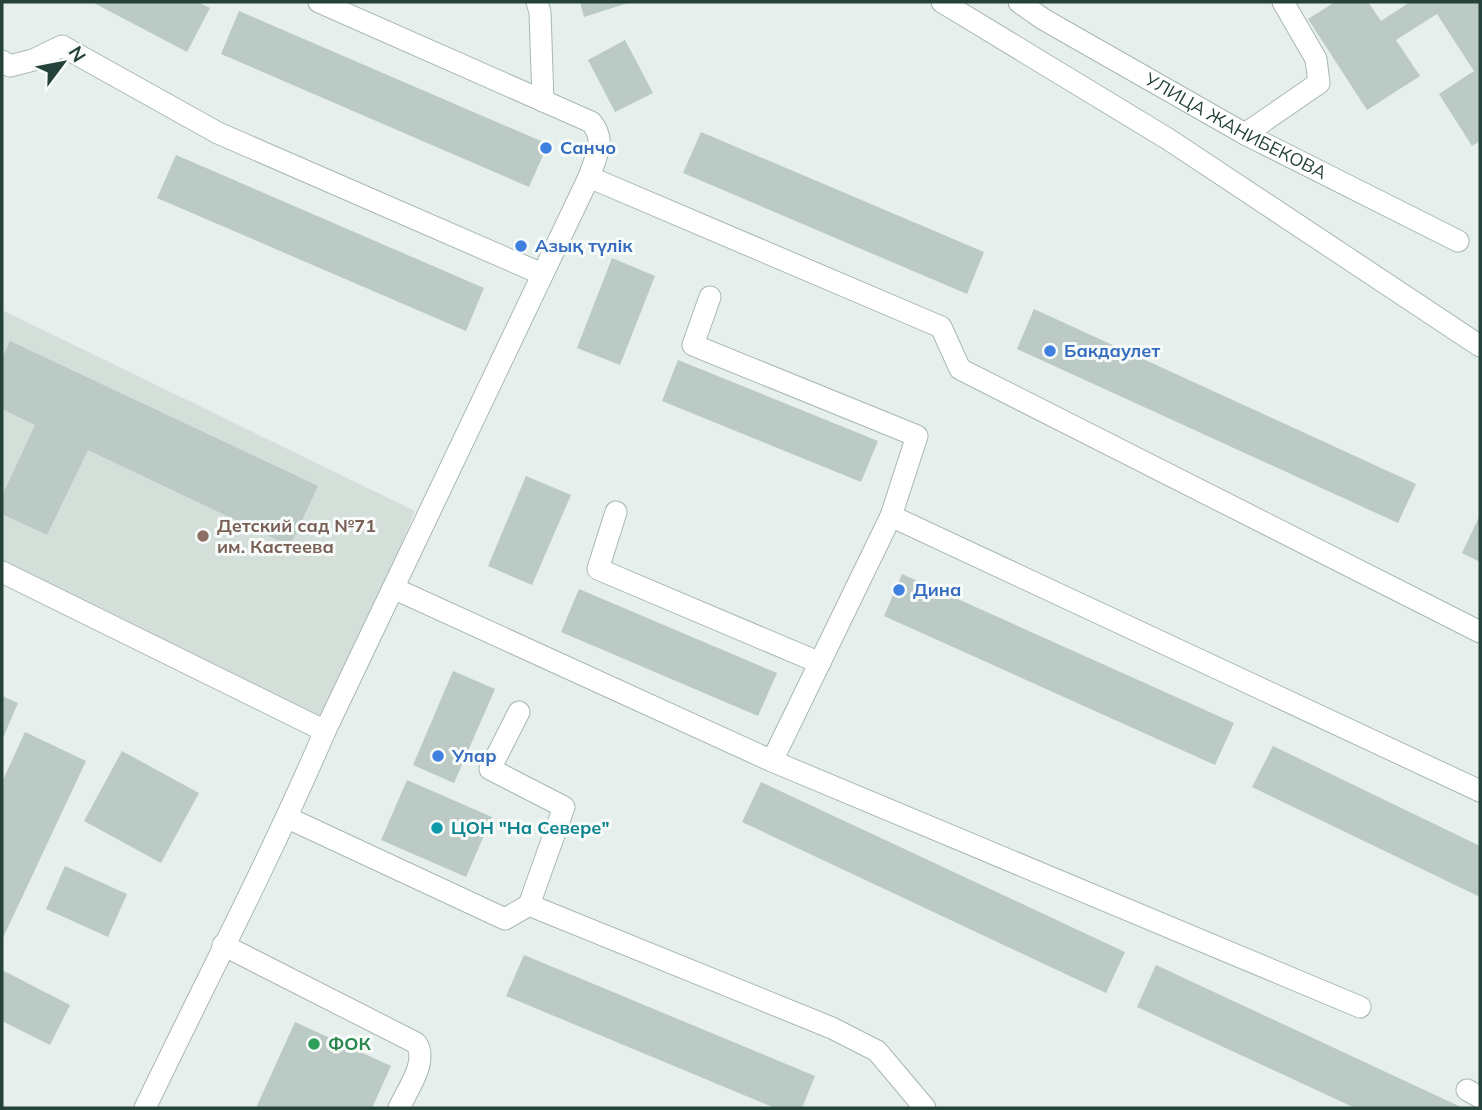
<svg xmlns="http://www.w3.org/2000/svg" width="1482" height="1110" viewBox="0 0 1482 1110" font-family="Mulish,sans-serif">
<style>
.built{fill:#d4dfda}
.building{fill:#bbcac4}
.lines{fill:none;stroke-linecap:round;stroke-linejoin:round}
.minor-casing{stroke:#a8b8b2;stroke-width:23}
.minor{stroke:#fff;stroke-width:21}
.shop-dot{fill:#3f7fe0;stroke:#f7fbf9;stroke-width:2.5}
.education-dot{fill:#8d6e63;stroke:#f7fbf9;stroke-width:2.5}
.culture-dot{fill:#0f9aa8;stroke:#f7fbf9;stroke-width:2.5}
.leisure-dot{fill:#2e9e5b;stroke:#f7fbf9;stroke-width:2.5}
.labels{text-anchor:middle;stroke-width:6;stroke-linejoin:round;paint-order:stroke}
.street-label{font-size:18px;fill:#24423a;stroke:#f7fbf9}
.shop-label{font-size:18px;font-weight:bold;fill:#366cbe;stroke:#f7fbf9;text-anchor:start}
.education-label{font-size:18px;font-weight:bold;fill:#785e54;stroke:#f7fbf9;text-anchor:start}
.culture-label{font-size:18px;font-weight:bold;fill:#0d838f;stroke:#f7fbf9;text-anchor:start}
.leisure-label{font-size:18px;font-weight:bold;fill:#27864d;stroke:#f7fbf9;text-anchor:start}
</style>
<rect width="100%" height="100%" fill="#e6efeb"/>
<!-- built -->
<path class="built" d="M2,310L415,511L329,722L2,561Z"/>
<!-- building -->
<path class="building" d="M92,2H198L210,8L187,52Z
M580,2H631L584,17Z
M1335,2H1368L1381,21L1410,2H1480V141L1472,146L1439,94L1474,71L1437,14L1396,40L1420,76L1367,110L1308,19Z
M239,11L548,144L529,187L221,54Z
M625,40L653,93L615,112L588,60Z
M701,132L984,252L967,294L683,173Z
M176,155L484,288L466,331L157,198Z
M612,258L655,276L620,365L577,348Z
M1034,309L1416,484L1398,523L1017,349Z
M10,341L318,486L290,546L88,450L47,535L2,514V496L35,425L2,409V358Z
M678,360L878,441L861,482L662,401Z
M526,476L571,495L532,585L488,566Z
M1480,515V562L1462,553Z
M902,574L1234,723L1215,765L884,616Z
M579,589L777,673L758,716L561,632Z
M453,671L495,689L454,783L413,765Z
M2,696L18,703L2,740Z
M25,732L86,761L2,940V782Z
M1273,746L1480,846V897L1252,787Z
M122,751L199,793L161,863L84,821Z
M407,780L492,817L466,877L381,840Z
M761,782L1125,952L1106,993L742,822Z
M65,866L127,894L108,937L46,909Z
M524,955L815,1076L802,1108H775L506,996Z
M1156,965L1463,1108H1355L1137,1007Z
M2,970L70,1005L50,1045L2,1021Z
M295,1022L391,1066L372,1108H256Z"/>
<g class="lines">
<defs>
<g id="minor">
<path d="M537,2L540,12L543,101"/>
<path d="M942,2L1168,139L1480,346"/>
<path id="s1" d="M1019,2L1043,19L1245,134L1458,241"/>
<path d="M2,61L10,66L33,60L62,46L218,133L542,274"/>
<path d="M1245,134L1319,83L1316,59L1283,2"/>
<path d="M589,177L941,327L960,369L1480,632"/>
<path d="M710,297L693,345L917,436L891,516L772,761"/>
<path d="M616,512L598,569L820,663"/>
<path d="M891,516L1480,791"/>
<path d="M2,572L325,731"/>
<path d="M393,588L772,761L1360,1007"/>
<path d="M519,712L490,769L564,807L529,905"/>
<path d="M288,818L505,919L529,905L832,1028L877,1051L925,1108"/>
<path d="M223,945L416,1043C429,1061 407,1090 399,1108"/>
<path d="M1467,1090L1480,1097"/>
<path d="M145,1108C205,983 270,859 325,731L589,177C596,155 607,141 591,122L319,2"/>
</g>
</defs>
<!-- minor casing -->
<use href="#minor" class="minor-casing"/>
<!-- minor -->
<use href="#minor" class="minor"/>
</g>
<!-- markers -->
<g class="shop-dot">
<circle cx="546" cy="148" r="7"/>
<circle cx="521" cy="246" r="7"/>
<circle cx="1050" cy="351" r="7"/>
<circle cx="899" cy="590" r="7"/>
<circle cx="438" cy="756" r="7"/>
</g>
<circle class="education-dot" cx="203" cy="536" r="7"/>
<circle class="culture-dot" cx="437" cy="828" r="7"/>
<circle class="leisure-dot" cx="314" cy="1044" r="7"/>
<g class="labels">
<!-- street labels -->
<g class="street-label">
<text dy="6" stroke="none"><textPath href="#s1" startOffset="250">УЛИЦА ЖАНИБЕКОВА</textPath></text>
</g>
<!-- shop labels -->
<g class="shop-label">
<text x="560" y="154">Санчо</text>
<text x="535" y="252">Азық түлік</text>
<text x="1064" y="357">Бакдаулет</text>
<text x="913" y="596">Дина</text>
<text x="452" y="762">Улар</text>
</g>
<!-- education labels -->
<g class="education-label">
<text x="217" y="532">Детский сад №71<tspan x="217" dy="21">им. Кастеева</tspan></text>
</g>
<!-- culture labels -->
<g class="culture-label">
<text x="451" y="834">ЦОН "На Севере"</text>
</g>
<!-- leisure labels -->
<g class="leisure-label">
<text x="328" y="1050">ФОК</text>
</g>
</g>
<!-- border -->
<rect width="1482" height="1110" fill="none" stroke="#24423a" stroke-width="7"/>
<!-- north arrow -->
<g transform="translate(63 63) rotate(58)" stroke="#f7fbf9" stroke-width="5" paint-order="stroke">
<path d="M0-5L12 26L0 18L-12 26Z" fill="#24423a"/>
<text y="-10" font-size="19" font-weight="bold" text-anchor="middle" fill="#24423a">N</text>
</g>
</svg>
